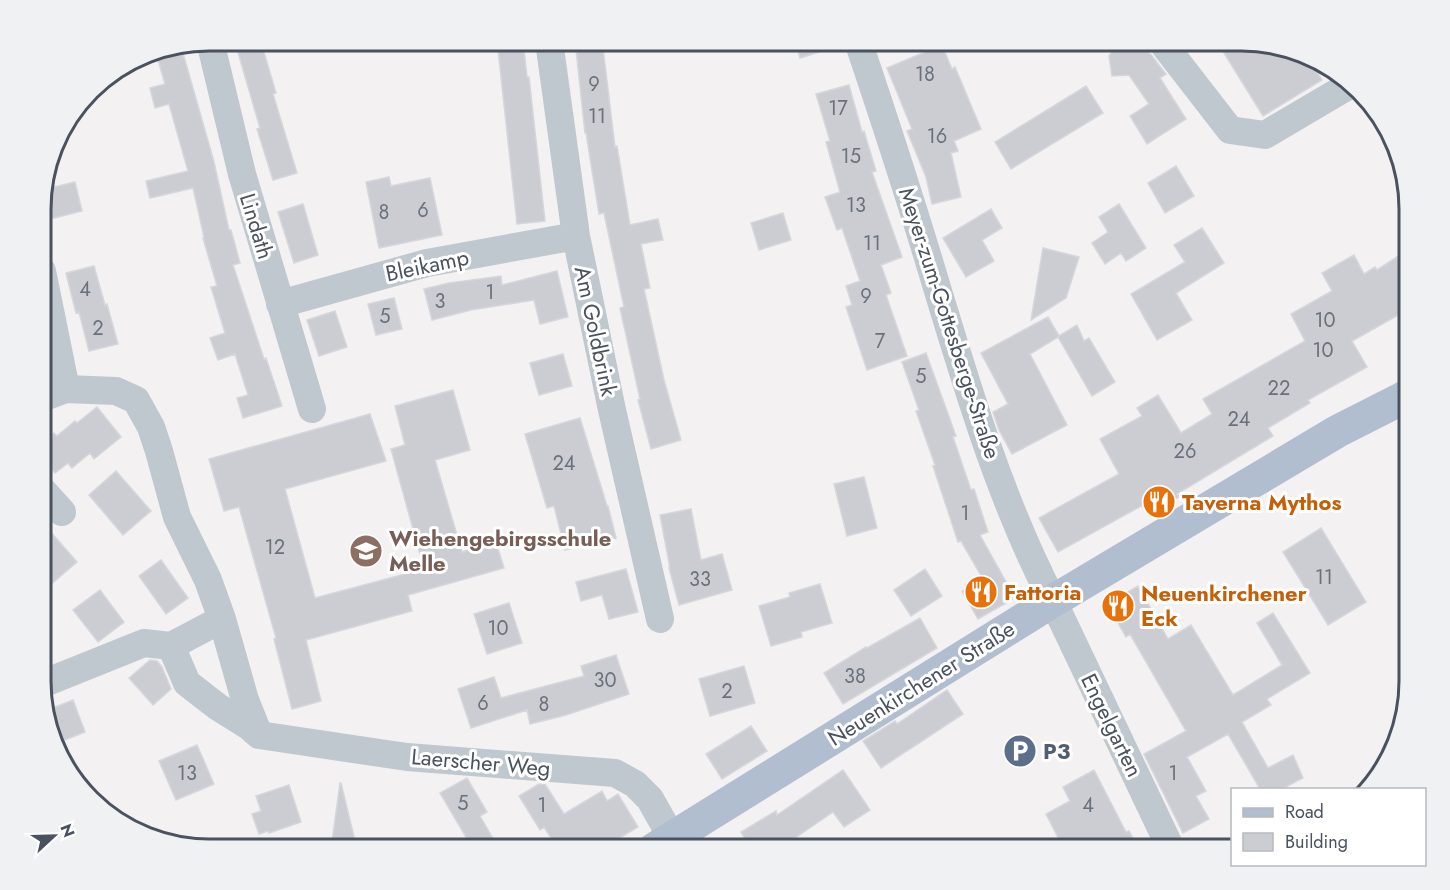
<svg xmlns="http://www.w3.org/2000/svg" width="1450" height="890" viewBox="0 0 1450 890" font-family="Jost,sans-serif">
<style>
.building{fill:#cbcdd3;stroke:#d5d7dc;stroke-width:1.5}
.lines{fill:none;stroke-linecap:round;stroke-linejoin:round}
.minor{stroke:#bfc7cf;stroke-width:28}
.major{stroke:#b1becf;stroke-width:33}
.labels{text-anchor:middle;stroke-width:6;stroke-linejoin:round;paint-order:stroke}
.number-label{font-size:20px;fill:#6a717b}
.street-label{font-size:22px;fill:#49525e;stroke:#fff}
.food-label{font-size:22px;font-weight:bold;fill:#c56008;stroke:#fff;text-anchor:start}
.education-label{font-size:22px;font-weight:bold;fill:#785e54;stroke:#fff;text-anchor:start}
.service-label{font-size:22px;font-weight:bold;fill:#4e5e75;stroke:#fff;text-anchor:start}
.rim{fill:none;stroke:#49525e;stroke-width:3}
</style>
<rect width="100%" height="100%" fill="#f3f1f1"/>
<!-- building -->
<path class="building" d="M497,40H523L527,77H529L545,221L517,224Z
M575,40H602L615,147L617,146L630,225L658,219L663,240L641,244L650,288L644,289L664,380L681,440L651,449L638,400L640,399L620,308L624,307L604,213L599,214L586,133H585Z
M795,40H842V45L800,58Z
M1119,40H1145L1148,51L1166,74L1160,78L1186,119L1147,144L1130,116L1149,104L1129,75L1112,76L1109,56Z
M1216,40H1242L1309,59L1322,80L1263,116Z
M261,42L276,93L273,94L297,173L273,180L257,129L260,128L237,49Z
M942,45L952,69L955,67L981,129L954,141L958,151L951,153L961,197L932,204L926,177L907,131L912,129L887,68Z
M181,46L214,162L229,230H231L240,263L233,265L264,359L266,358L282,406L243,418L237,398L248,395L235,354L218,360L210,338L225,333L211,287L217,286L203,238L204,237L193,188L150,198L146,181L188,171L169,104L155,108L150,88L165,84L156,53Z
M849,85L862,132L864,131L876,171L872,172L902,257L881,265L891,293L886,295L907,356L867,370L846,307L852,305L846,286L860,281L842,228L837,230L825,197L840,192L826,142L830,141L816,94Z
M1086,86L1103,113L1011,169L995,142Z
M1176,166L1194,196L1165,213L1148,183Z
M389,177L391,186L430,178L442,235L379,248L366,182Z
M75,182L82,211L46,220L42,203V190Z
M303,204L318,255L294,263L278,212Z
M1119,204L1146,248L1126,261L1121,253L1105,264L1092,243L1108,232L1099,217Z
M991,209L1002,228L982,240L994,261L966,277L943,238Z
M783,213L791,240L759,250L751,223Z
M1202,228L1224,263L1176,293L1192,320L1157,340L1131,294L1185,262L1174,245Z
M1043,248L1079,257L1066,298L1031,320Z
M1409,249V309L1352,341L1367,367L1308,400L1310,403L1268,428L1273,436L1177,494L1179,497L1148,514L1143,505L1058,552L1039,518L1119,474L1100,439L1142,416L1137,408L1158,395L1181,433L1212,414L1203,399L1305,341L1291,314L1332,291L1322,273L1354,255L1364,274L1375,267L1377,270Z
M94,266L105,305L107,304L118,344L89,351L79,312L76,313L66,273Z
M557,271L568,317L540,324L534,300L471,310L432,320L424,289L449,283L501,276L502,285Z
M394,298L402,329L376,335L368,304Z
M335,311L347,347L319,356L307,320Z
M1048,317L1059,336L1077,325L1084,341L1089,338L1115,382L1092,396L1058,337L1030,354L1067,425L1012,454L999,430L993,412L1008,404L981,353Z
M926,353L956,436L953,437L971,490L974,489L988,532L980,535L1015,598L978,619L962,591L983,579L961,541L958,542L933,466L935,465L916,411L919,410L902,362Z
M563,354L572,386L539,395L530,363Z
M453,390L470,450L435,460L462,552L496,542L504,568L408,595L412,611L306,640L321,701L292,709L274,639L276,638L239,507L224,511L209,459L370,414L386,461L285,489L315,598L424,569L391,449L405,445L395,406Z
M97,407L121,437L94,459L90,453L72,468L68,463L55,473L42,458V442L54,433L57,436L75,421L77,423Z
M580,418L607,506H608L616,538L565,550L554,506L547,508L525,434Z
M116,471L151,511L123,535L89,495Z
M864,477L877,528L847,536L834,484Z
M691,509L701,560L722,554L732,590L679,605L669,568H670L660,515Z
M42,522L77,562L42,592Z
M1321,528L1366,602L1328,625L1283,552Z
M161,560L188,598L166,614L139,576Z
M626,569L638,612L609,619L602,595L581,601L576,582Z
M925,569L942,596L911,616L894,590Z
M820,584L832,623L801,632L802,637L771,646L759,606L790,597L789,593Z
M1138,586L1168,639L1191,625L1233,695L1282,665L1257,623L1273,613L1310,673L1267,699L1271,705L1242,722L1268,768L1293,755L1303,778L1282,789H1260L1228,734L1187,757L1206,791L1196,796L1209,819L1183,833L1144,754L1186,731L1130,634L1126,637L1107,604Z
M100,590L124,622L98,642L73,610Z
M509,603L522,643L487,654L474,614Z
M920,618L937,648L843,704L824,673L866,647L867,648Z
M616,655L629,694L566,715L530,724L527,710L471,728L458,689L494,677L501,698L584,676L581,666Z
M150,660L157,661L162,667L171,689L153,705L129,678Z
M744,666L755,703L710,716L699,679Z
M947,690L963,714L881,768L863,741L895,721L897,724Z
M73,700L85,732L57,743L45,711Z
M751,726L767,751L722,779L706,754Z
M197,745L214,784L176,800L159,761Z
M843,770L870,810L844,827L833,812L792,840L777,849H751L741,832L776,811L777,815Z
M1094,770L1126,832L1129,831L1139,849H1064L1046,814L1070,801L1063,787Z
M467,778L487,812L480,816L499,849H473L440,793Z
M340,783H341L357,849H331Z
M539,784H545L564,814L602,791L607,801L618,794L638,827L601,849H558L544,827L540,830L519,796Z
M289,785L301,822L269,833L268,831L259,834L252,814L261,811L256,796Z"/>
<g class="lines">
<!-- minor -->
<path class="minor" d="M210,41L242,174L312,409
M549,41L576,236L612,410L660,619
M858,41C886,124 913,207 938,291C970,396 1002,504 1053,601L1171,849
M1161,41L1230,130L1265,135L1348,86
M42,271L66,389
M280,304L427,263L576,236
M42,398L66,389L116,391L136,400L151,427L159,451L177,517L208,580L222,619L245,700L259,735
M42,490L62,512
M171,646L222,619
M42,684L144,643L171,646L187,683L218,707L250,727L259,735L407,757L615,773L635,784L650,799L672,838"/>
<!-- major -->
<path class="major" d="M654,849L1053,601L1338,431L1409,395"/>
</g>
<!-- icons -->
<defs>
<symbol id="restaurant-disc" viewBox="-11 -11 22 22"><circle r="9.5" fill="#e8710a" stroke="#fff"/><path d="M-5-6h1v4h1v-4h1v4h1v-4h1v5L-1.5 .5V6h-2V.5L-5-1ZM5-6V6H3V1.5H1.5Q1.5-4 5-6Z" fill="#fff"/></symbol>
<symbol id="school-disc" viewBox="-11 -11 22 22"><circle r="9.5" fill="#8d6e63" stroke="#fff"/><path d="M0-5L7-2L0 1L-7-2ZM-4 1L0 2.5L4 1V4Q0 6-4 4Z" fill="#fff"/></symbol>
<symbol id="parking-disc" viewBox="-11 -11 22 22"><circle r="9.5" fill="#5c6f8a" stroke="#fff"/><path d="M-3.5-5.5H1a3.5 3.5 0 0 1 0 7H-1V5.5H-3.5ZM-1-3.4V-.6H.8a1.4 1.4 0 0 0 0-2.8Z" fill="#fff"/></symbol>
</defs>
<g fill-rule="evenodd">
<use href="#restaurant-disc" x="1140" y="483" width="38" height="38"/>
<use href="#school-disc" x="347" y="532" width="38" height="38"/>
<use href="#restaurant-disc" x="962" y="573" width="38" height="38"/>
<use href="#restaurant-disc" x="1099" y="587" width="38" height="38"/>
<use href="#parking-disc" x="1001" y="732" width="38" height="38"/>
</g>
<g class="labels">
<!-- number labels -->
<g class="number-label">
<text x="925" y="81">18</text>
<text x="594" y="91">9</text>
<text x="838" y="115">17</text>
<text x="597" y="123">11</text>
<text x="937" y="143">16</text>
<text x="851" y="163">15</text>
<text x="856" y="212">13</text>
<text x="423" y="217">6</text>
<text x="384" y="219">8</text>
<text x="872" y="250">11</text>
<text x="85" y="296">4</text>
<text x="490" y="299">1</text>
<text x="866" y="303">9</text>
<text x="440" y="308">3</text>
<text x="385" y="323">5</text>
<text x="1325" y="327">10</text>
<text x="98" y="335">2</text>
<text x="880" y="348">7</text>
<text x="1323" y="357">10</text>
<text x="921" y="383">5</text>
<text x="1279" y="395">22</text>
<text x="1239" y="426">24</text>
<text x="1185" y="458">26</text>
<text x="564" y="470">24</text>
<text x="965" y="520">1</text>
<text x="275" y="554">12</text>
<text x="1324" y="584">11</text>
<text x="700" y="586">33</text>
<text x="498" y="635">10</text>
<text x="855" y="683">38</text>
<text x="605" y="687">30</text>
<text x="727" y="698">2</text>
<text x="483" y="710">6</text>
<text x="544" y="711">8</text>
<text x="187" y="780">13</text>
<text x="1173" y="780">1</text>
<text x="463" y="810">5</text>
<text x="542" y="812">1</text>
<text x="1088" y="812">4</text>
</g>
<!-- street labels -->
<g class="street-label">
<text transform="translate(257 226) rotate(73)" y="8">Lindath</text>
<text transform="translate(427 265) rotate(-12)" y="8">Bleikamp</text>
<text transform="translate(950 323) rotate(72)" y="8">Meyer-zum-Gottesberge-Straße</text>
<text transform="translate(596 331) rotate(78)" y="8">Am Goldbrink</text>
<text transform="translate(921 683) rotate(-32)" y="8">Neuenkirchener Straße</text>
<text transform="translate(1112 725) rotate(64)" y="8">Engelgarten</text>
<text transform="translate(481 762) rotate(5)" y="8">Laerscher Weg</text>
</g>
<!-- food labels -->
<g class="food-label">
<text x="1182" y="510">Taverna Mythos</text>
<text x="1004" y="600">Fattoria</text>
<text x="1141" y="601">Neuenkirchener<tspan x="1141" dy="25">Eck</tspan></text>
</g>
<!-- education labels -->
<g class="education-label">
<text x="389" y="546">Wiehengebirgsschule<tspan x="389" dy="25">Melle</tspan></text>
</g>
<!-- service labels -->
<g class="service-label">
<text x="1043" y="759">P3</text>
</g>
</g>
<!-- crop -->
<path d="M0 0H1450V890H0ZM209 51H1241A158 158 0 0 1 1399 209V681A158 158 0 0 1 1241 839H209A158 158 0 0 1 51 681V209A158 158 0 0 1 209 51Z" fill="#f0f1f2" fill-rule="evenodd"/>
<path class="rim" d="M209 51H1241A158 158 0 0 1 1399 209V681A158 158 0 0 1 1241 839H209A158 158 0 0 1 51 681V209A158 158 0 0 1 209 51Z"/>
<!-- legend -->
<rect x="1231" y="788" width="195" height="78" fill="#ffffff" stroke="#b6babf" stroke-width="1.5"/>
<rect x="1243" y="808" width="30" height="9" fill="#b1becf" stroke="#b6babf" stroke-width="1.5"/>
<text x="1285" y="818" font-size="18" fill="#49525e">Road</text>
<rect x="1243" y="833" width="30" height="18" fill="#cbcdd3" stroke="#b6babf" stroke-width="1.5"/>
<text x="1285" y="848" font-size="18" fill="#49525e">Building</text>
<!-- north arrow -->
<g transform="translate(54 836) rotate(68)" stroke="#ffffff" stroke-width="4.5" paint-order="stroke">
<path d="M0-4.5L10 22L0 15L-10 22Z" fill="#49525e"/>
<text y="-9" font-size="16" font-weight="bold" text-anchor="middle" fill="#49525e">N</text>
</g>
</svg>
